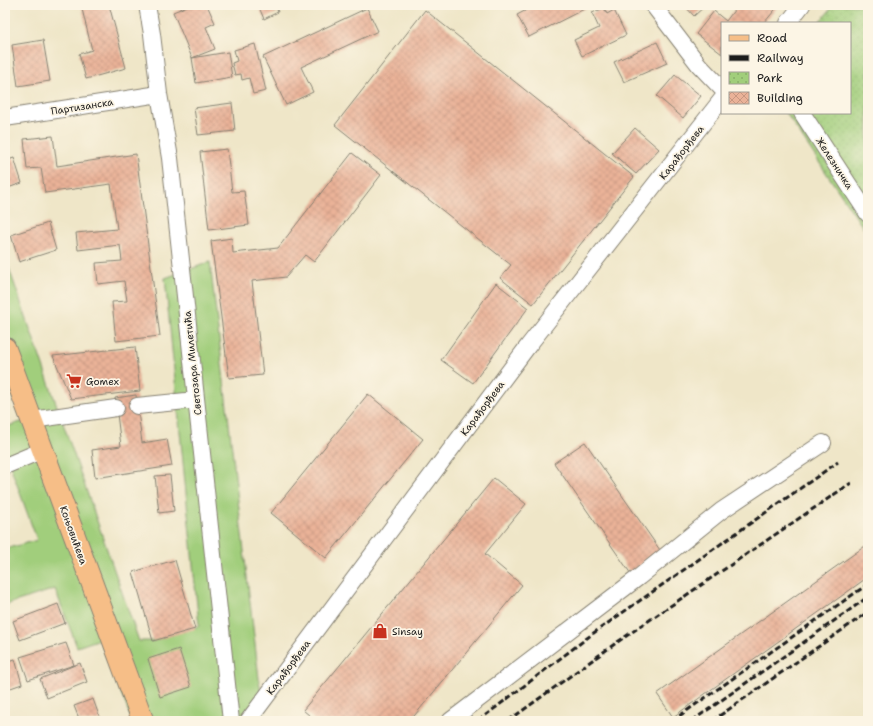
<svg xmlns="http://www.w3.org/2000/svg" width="873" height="726" viewBox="0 0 873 726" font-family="'Shantell Sans',sans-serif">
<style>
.grass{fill:#a1ce7b;stroke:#5e754c}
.park{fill:url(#park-dots);stroke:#5e754c}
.building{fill:url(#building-cross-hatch)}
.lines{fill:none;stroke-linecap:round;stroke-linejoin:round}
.minor-casing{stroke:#868172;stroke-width:18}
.major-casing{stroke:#868172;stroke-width:23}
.minor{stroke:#fff;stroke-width:16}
.major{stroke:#f6be87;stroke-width:21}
.rail{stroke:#1c1c1c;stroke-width:3;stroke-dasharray:6 3;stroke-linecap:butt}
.labels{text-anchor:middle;stroke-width:3.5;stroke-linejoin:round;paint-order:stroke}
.street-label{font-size:10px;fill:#1c1c1c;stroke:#fcf5e5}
.poi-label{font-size:10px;fill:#1c1c1c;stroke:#fcf5e5;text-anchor:start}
</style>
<defs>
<pattern id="park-dots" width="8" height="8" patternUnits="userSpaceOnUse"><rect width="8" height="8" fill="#a1ce7b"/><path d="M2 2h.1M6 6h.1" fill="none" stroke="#8ab06a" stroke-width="1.8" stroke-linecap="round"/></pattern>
<pattern id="building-cross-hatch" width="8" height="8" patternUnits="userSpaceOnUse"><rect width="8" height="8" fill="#eab298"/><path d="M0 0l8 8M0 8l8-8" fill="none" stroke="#c89882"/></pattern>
</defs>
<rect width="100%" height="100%" fill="#fcf5e5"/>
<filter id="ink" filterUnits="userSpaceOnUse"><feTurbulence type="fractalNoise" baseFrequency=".025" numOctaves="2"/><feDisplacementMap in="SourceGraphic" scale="8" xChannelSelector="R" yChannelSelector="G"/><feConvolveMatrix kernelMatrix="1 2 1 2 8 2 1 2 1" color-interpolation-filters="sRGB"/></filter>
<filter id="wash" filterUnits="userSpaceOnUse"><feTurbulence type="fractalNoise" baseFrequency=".012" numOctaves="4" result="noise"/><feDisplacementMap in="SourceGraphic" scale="16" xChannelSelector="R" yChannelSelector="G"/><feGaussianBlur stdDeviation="0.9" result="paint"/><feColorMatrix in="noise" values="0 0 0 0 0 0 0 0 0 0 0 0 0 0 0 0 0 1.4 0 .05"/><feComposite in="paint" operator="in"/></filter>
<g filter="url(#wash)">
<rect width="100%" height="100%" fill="#efe6c8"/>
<!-- grass -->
<path class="grass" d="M5,257L139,641H153L199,626L165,278L210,262L264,721H132L100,639L77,647L55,589L5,605V549L37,540L7,457L5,458V427L24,421L5,372Z"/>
<!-- park -->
<path class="park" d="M834,5H868V235L786,113H850V23H819Z"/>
<g id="blocks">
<!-- building -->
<path class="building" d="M81,5H109L126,68L86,79L79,54L92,50Z
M190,5H207L215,23L206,27L215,49L192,58L173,12Z
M258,5H275L278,12L264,19Z
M536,5H592L529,37L517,15Z
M684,5H706L694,16Z
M738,5H779L764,23H722V54L696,34L714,11L726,21Z
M367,8L378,31L301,67L313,92L286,105L263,57Z
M604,8L607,14L614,10L626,35L582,56L574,40L599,28L592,13Z
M425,10L634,177L533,304L500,278L511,265L335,125Z
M43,40L50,81L18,86L12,45Z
M657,42L667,63L624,82L614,62Z
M255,44L266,91L253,94L249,78L242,80L241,74L235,75L232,63L237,61L234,50Z
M228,52L232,77L196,83L192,58Z
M675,75L701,96L683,118L657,96Z
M5,78L9,89L5,90Z
M232,103L235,131L198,135L194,108Z
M635,128L659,149L636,174L612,153Z
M53,136L57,166L136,154L160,336L116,341L112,302L127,301L124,281L98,284L96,263L122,261L120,245L78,250L76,233L117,229L111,184L45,193L41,168L27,169L24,139Z
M227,149L232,192L244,191L249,225L209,230L200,152Z
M352,153L381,175L314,262L305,255L286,277L252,281L263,375L229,378L211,241L232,238L233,253L278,248Z
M14,158L22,183L5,189V161Z
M48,223L56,250L19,262L11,235Z
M496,283L528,308L473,383L441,360Z
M135,347L140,391L71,399L53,356Z
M368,394L423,439L326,558L271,513Z
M136,395L142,443L167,439L172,466L95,478L92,450L121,446L115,398Z
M585,442L662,553L631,574L554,463Z
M170,475L174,511L159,513L155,476Z
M494,478L526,504L485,554L522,585L410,721H316L303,710Z
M868,544V577L673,717L657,694Z
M175,560L195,629L153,641L133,572Z
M58,604L65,623L20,640L13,621Z
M66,643L74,665L28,680L20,657Z
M179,649L191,687L160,697L148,659Z
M15,659L22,684L5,690V662Z
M80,663L87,682L47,698L40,679Z
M93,699L101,721H80L74,706Z"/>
</g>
</g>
<g filter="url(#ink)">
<use href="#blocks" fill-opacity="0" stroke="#868172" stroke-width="1"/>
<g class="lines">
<defs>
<path id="minor" d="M147,5L152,34L159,94L170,158L231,721
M653,5L699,65L722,89
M788,23L802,5
M802,113L868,214
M5,118L159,94
M137,406L196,400
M32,420L116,408
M5,466L43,450
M248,721L528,346L722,99
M450,721L639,577L721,511L823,443"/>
<path id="major" d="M5,348L143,721"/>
</defs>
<!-- minor casing -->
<use href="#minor" class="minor-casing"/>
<!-- major casing -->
<use href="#major" class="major-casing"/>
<!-- minor -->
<use href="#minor" class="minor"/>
<!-- major -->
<use href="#major" class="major"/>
<!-- rail -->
<path class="rail" d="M478,721L595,632L838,462
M508,721L616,643L851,483
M672,721L868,584
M692,721L868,597
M712,721L868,612"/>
</g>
</g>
<!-- icons -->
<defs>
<symbol id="supermarket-bare" viewBox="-9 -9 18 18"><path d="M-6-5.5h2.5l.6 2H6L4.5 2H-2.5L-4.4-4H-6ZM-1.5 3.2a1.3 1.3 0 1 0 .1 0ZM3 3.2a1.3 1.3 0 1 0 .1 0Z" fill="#c8321e" stroke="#fcf5e5" stroke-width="2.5" paint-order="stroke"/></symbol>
<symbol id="shop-bare" viewBox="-9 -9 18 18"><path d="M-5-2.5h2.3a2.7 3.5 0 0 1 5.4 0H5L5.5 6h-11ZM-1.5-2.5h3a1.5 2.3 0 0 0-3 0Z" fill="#c8321e" stroke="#fcf5e5" stroke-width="2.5" paint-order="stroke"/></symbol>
</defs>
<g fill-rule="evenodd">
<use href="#supermarket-bare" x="63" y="370" width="22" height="22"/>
<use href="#shop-bare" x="369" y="620" width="22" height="22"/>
</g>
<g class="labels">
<!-- street labels -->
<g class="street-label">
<text transform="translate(82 106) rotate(-9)" y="4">Партизанска</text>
<text transform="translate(681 152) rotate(-52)" y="4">Карађорђева</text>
<text transform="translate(835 163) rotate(57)" y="4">Железничка</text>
<text transform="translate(192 363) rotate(-96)" y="4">Светозара Милетића</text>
<text transform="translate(482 408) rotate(-53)" y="4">Карађорђева</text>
<text transform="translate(74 535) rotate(70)" y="4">Коњовићева</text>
<text transform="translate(288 667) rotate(-53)" y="4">Карађорђева</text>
</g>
<!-- poi labels -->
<g class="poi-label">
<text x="86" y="385">Gomex</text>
<text x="392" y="635">Sinsay</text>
</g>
</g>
<!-- margin -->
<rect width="873" height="726" fill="none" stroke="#fcf5e5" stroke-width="20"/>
<!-- legend -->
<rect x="721" y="22" width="130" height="92" fill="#fcf5e5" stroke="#a29e95"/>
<rect x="729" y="35" width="20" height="6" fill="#f6be87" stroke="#a29e95"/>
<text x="757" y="42" font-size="12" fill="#1c1c1c">Road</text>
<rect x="729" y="55" width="20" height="6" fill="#1c1c1c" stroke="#a29e95"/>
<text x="757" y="62" font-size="12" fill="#1c1c1c">Railway</text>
<rect x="729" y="72" width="20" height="12" fill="url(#park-dots)" stroke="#a29e95"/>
<text x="757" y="82" font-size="12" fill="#1c1c1c">Park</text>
<rect x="729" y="92" width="20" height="12" fill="url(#building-cross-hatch)" stroke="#a29e95"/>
<text x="757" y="102" font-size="12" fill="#1c1c1c">Building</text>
</svg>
